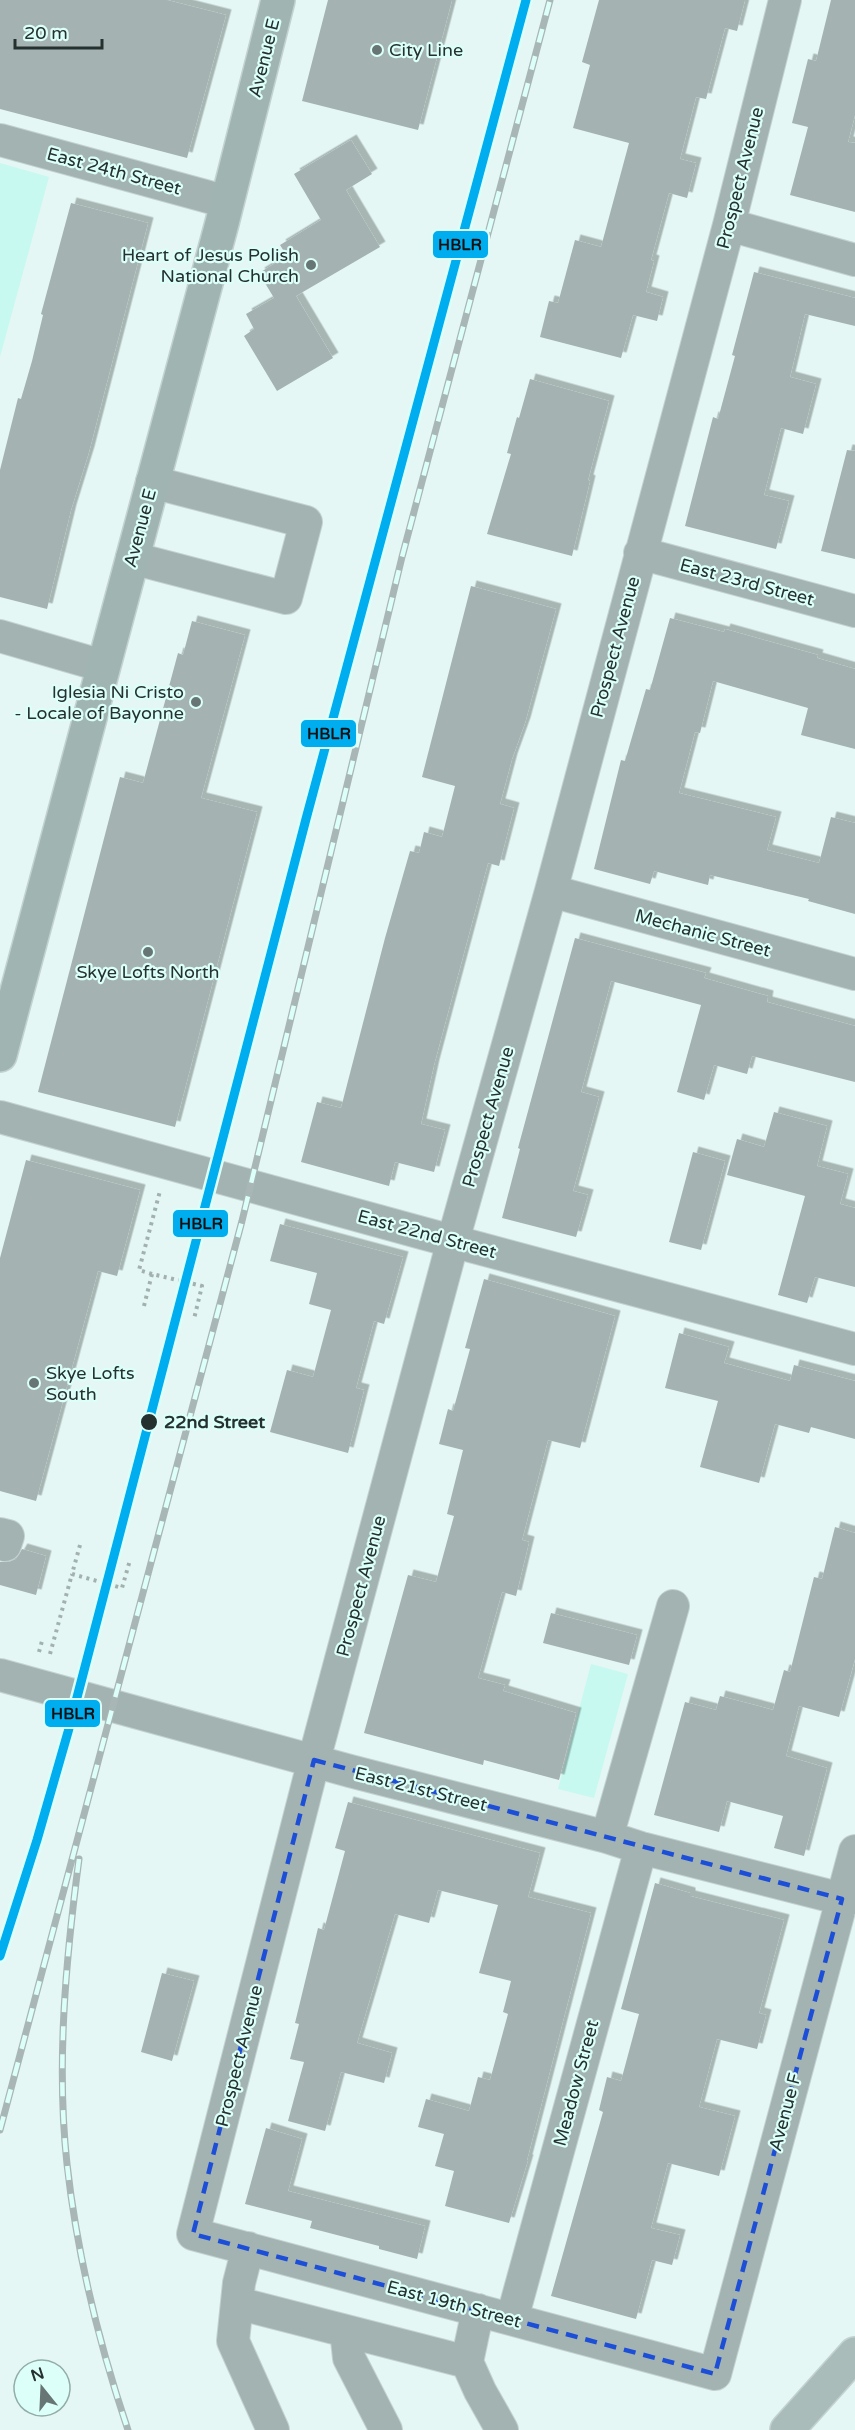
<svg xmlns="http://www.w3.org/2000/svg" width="855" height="2430" viewBox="0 0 855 2430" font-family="'Varela Round',sans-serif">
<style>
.green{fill:#c7f9f1}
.building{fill:#a4b3b1;filter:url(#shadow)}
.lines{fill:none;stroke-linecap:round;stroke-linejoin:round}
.minor-casing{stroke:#c3d2d0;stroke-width:34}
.major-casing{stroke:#c3d2d0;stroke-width:36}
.highway-casing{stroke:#c3d2d0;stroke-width:36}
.path{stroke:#a3b1ae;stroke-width:4;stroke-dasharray:3 4.5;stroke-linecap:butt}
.minor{stroke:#a3b3b1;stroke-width:32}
.major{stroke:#a0b5b2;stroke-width:33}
.highway{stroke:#aabcb9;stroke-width:33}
.rail-casing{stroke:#a8b7b6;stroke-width:7}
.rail{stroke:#dcfff9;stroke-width:4.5;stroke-dasharray:14;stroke-linecap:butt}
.rail-1-casing{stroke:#dcfff9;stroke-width:14}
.rail-1{stroke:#00aeef;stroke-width:9}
.marked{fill:none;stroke:#1d4ed8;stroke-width:4.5;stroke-dasharray:12 8;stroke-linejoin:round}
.poi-dot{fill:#677674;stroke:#dcfff9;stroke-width:2}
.stop-dot{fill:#24312f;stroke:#dcfff9;stroke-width:2}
.labels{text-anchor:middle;stroke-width:4.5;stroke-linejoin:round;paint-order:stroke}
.poi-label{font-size:18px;fill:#24312f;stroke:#dcfff9;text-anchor:start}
.street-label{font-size:18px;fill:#24312f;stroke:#dcfff9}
.stop-label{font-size:18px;font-weight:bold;fill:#24312f;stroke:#dcfff9;text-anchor:start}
.line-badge{stroke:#dcfff9;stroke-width:2}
.pale-badge-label{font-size:16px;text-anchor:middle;font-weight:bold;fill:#111}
</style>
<defs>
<filter id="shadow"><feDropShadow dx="5.5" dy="-5.5" stdDeviation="0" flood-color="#0004"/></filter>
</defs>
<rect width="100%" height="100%" fill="#e4f7f4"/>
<!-- green -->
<path class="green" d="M0,163L49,177L0,357Z
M591,1664L628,1674L594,1798L558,1789Z"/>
<!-- building -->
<path class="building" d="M0,0H167L226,15L187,158L0,109Z
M328,0H452L418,130L302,101Z
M599,0H745L737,31L725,28L706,99L696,97L680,159L696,163L687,198L669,193L651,260L654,261L646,292L663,297L657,321L633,315L621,358L540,337L549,301L558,303L575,240L601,247L629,143L573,128L590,65L582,62Z
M831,0H855V115L848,142L855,143V212L790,195L808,127L792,123L808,59L816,61Z
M351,140L372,174L346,190L380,247L296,296L333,358L277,391L244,336L254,329L246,314L274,298L259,273L287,256L280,245L321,220L294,174Z
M71,203L148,223L89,452L71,510L47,609L0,597V470L18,398L21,399L32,361L43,315L41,314Z
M754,272L855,298V326L805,314L790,377L816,384L803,434L781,428L764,495L789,501L776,549L685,526L713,417L718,419L735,356L732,355Z
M530,379L609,401L588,480L590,481L572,556L487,534L511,454L507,453L517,417L519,418Z
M847,450L855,451V559L821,551Z
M471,586L556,609L525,723L512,759L500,804L514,808L499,866L488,863L434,1065L421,1124L445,1130L434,1172L395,1162L389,1186L301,1162L317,1102L341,1108L385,938L410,851L419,853L424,832L442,837L455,786L422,777Z
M670,618L724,632L725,629L764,640L818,655L817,658L855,669V749L801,735L808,708L713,681L700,733L695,732L679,793L776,817L767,850L819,863L831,817L855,823V914L808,901L809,899L710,875L708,885L654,871L650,884L594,869L621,760L625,761L646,689L650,690Z
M192,621L245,635L201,798L257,812L175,1127L38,1092L120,777L143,783L178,653L183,655Z
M575,938L706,973L704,978L768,996L767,1002L855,1026V1082L752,1056L747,1074L714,1065L704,1100L677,1092L701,1005L611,981L581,1092L599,1097L573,1191L588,1195L576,1237L502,1218L520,1149L518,1148Z
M774,1112L827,1126L817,1166L848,1174L840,1204L855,1208V1287L815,1277L807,1303L778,1295L805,1196L727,1175L737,1139L764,1147Z
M693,1152L725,1161L701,1250L669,1242Z
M26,1160L140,1190L117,1276L98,1271L36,1501L0,1491V1258Z
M280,1224L403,1257L384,1324L374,1321L356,1388L364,1390L348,1453L270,1432L287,1370L313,1377L331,1310L309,1304L317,1273L270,1261Z
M484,1279L615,1316L580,1448L548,1440L522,1540L529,1542L516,1596L502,1592L478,1678L505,1685L503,1691L576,1713L559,1780L484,1760L483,1765L364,1733L408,1575L436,1582L454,1516L447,1514L463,1450L439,1444L448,1409L453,1411L470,1349L465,1348Z
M679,1333L729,1347L724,1363L790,1381L794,1365L855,1381V1439L811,1427L809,1433L775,1424L759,1483L700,1467L718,1401L665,1388Z
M835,1527L855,1533V1659L839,1717L799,1706L786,1756L827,1768L804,1856L774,1848L783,1816L727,1801L719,1832L654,1815L685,1702L716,1710L720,1696L773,1710L784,1670L790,1672L814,1577L822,1579Z
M22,1549L46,1556L36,1595L0,1585V1562H9L16,1559Z
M551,1613L637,1635L629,1665L543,1643Z
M348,1802L540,1853L528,1897L591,1913L527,2160H528L509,2223L445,2206L454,2171L435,2166L444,2134L418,2127L426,2099L469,2111L478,2077L490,2080L508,2014L503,2012L511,1981L479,1973L498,1905L438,1890L429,1923L395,1914L357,2043L392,2053L384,2083L341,2072L325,2131L288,2121L304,2062L290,2059L299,2024L295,2023L318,1928L324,1930L345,1851L335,1848Z
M655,1883L690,1893V1896L784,1920L759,2013L766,2015L757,2049L717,2039L699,2107L735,2116L719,2176L668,2163L651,2228L680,2235L672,2265L652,2260L636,2319L551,2296L603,2112L599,2110L607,2077L621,2081L639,2014L621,2009Z
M162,1973L194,1981L172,2061L141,2052Z
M266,2128L302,2139L288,2191L425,2226L417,2259L379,2249V2246L310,2228L312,2221L245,2204Z"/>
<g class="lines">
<defs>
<path id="minor" d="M785,0L729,225L551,891L453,1241L314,1760L193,2234L715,2374L855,1851
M0,140L227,202
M729,225L855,260
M640,553L855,611
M132,558L286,598L306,522L152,482
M0,636L103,666
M551,891L855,974
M0,1117L422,1233L855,1349
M0,1534L8,1536L5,1545
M0,1675L350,1771L607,1837L641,1848L842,1899L855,1898
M607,1837L673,1606
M248,2248L239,2283L233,2341L273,2430
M237,2303L467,2362
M478,2310L467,2362L480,2391L502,2430
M512,2319L641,1848
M346,2331L349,2358L386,2430"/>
<path id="major" d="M0,1055L222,223L278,0"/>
<path id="highway" d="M787,2430L855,2354"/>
</defs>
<!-- minor casing -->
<use href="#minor" class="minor-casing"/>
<!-- major casing -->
<use href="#major" class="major-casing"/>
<!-- highway casing -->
<use href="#highway" class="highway-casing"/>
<!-- path -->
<path class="path" d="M152,1274L139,1270L160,1191
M144,1306L152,1274L202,1286L194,1319
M80,1545L72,1574L122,1588L130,1560
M39,1652L42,1641
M50,1654L72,1574"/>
<!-- minor -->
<use href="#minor" class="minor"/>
<!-- major -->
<use href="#major" class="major"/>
<!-- highway -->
<use href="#highway" class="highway"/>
<defs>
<path id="rail" d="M79,1859C66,1958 56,2064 67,2164C77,2254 99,2344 128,2430
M0,2130L242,1221L402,557L550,0"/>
</defs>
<!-- rail casing -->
<use href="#rail" class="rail-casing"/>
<!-- rail -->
<use href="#rail" class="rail"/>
<defs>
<path id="rail-1" d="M0,1956L37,1840L68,1732L306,819L526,0"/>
</defs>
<!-- rail-1 casing -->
<use href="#rail-1" class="rail-1-casing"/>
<!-- rail-1 -->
<use href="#rail-1" class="rail-1"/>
</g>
<!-- marked area -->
<path class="marked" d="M314,1760L842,1899L715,2374L193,2234Z"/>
<!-- markers -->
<g class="poi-dot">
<circle cx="377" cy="50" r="6"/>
<circle cx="311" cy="265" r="6"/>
<circle cx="196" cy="702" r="6"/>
<circle cx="148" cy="952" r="6"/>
<circle cx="34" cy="1383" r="6"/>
</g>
<circle class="stop-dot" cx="149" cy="1422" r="9"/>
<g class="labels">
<!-- poi labels -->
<g class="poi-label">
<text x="389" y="56">City Line</text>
<text x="299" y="261" text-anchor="end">Heart of Jesus Polish<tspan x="299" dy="21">National Church</tspan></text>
<text x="184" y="698" text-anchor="end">Iglesia Ni Cristo<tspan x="184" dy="21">- Locale of Bayonne</tspan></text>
<text x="148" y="978" text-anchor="middle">Skye Lofts North</text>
<text x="46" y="1379">Skye Lofts<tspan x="46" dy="21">South</tspan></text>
</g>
<!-- street labels -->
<g class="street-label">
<text transform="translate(264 58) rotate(-76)" y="6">Avenue E</text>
<text transform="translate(114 171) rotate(15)" y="6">East 24th Street</text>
<text transform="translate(740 178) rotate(-76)" y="6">Prospect Avenue</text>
<text transform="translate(140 528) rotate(-75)" y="6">Avenue E</text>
<text transform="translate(747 582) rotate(15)" y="6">East 23rd Street</text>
<text transform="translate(615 647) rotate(-75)" y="6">Prospect Avenue</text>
<text transform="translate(703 933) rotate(15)" y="6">Mechanic Street</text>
<text transform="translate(488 1117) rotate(-74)" y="6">Prospect Avenue</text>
<text transform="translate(427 1234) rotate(15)" y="6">East 22nd Street</text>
<text transform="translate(361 1586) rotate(-75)" y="6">Prospect Avenue</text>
<text transform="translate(421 1789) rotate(14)" y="6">East 21st Street</text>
<text transform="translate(239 2056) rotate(-76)" y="6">Prospect Avenue</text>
<text transform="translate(576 2083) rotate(-75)" y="6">Meadow Street</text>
<text transform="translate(785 2112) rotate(-75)" y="6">Avenue F</text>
<text transform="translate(454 2304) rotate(15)" y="6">East 19th Street</text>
</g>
<!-- stop labels -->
<g class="stop-label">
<text x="164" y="1428">22nd Street</text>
</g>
</g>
<g class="line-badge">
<rect x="432" y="230" width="57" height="29" rx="6" fill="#00aeef"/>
<rect x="300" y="719" width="57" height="29" rx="6" fill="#00aeef"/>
<rect x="172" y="1209" width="57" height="29" rx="6" fill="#00aeef"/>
<rect x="44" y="1699" width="57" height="29" rx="6" fill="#00aeef"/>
</g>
<g class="pale-badge-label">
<text x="460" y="250">HBLR</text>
<text x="329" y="739">HBLR</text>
<text x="201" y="1229">HBLR</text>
<text x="73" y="1719">HBLR</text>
</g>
<!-- north arrow -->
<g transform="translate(42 2388) rotate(342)"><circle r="28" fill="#dcfff9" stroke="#92ada8" stroke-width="1.5"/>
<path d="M0-4.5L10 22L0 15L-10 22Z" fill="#677674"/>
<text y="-9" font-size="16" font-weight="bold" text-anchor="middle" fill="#24312f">N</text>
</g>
<!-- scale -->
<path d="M15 39v9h87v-9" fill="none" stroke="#24312f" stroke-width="3"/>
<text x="24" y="39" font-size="18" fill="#24312f" stroke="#dcfff9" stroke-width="4.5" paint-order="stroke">20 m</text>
</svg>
